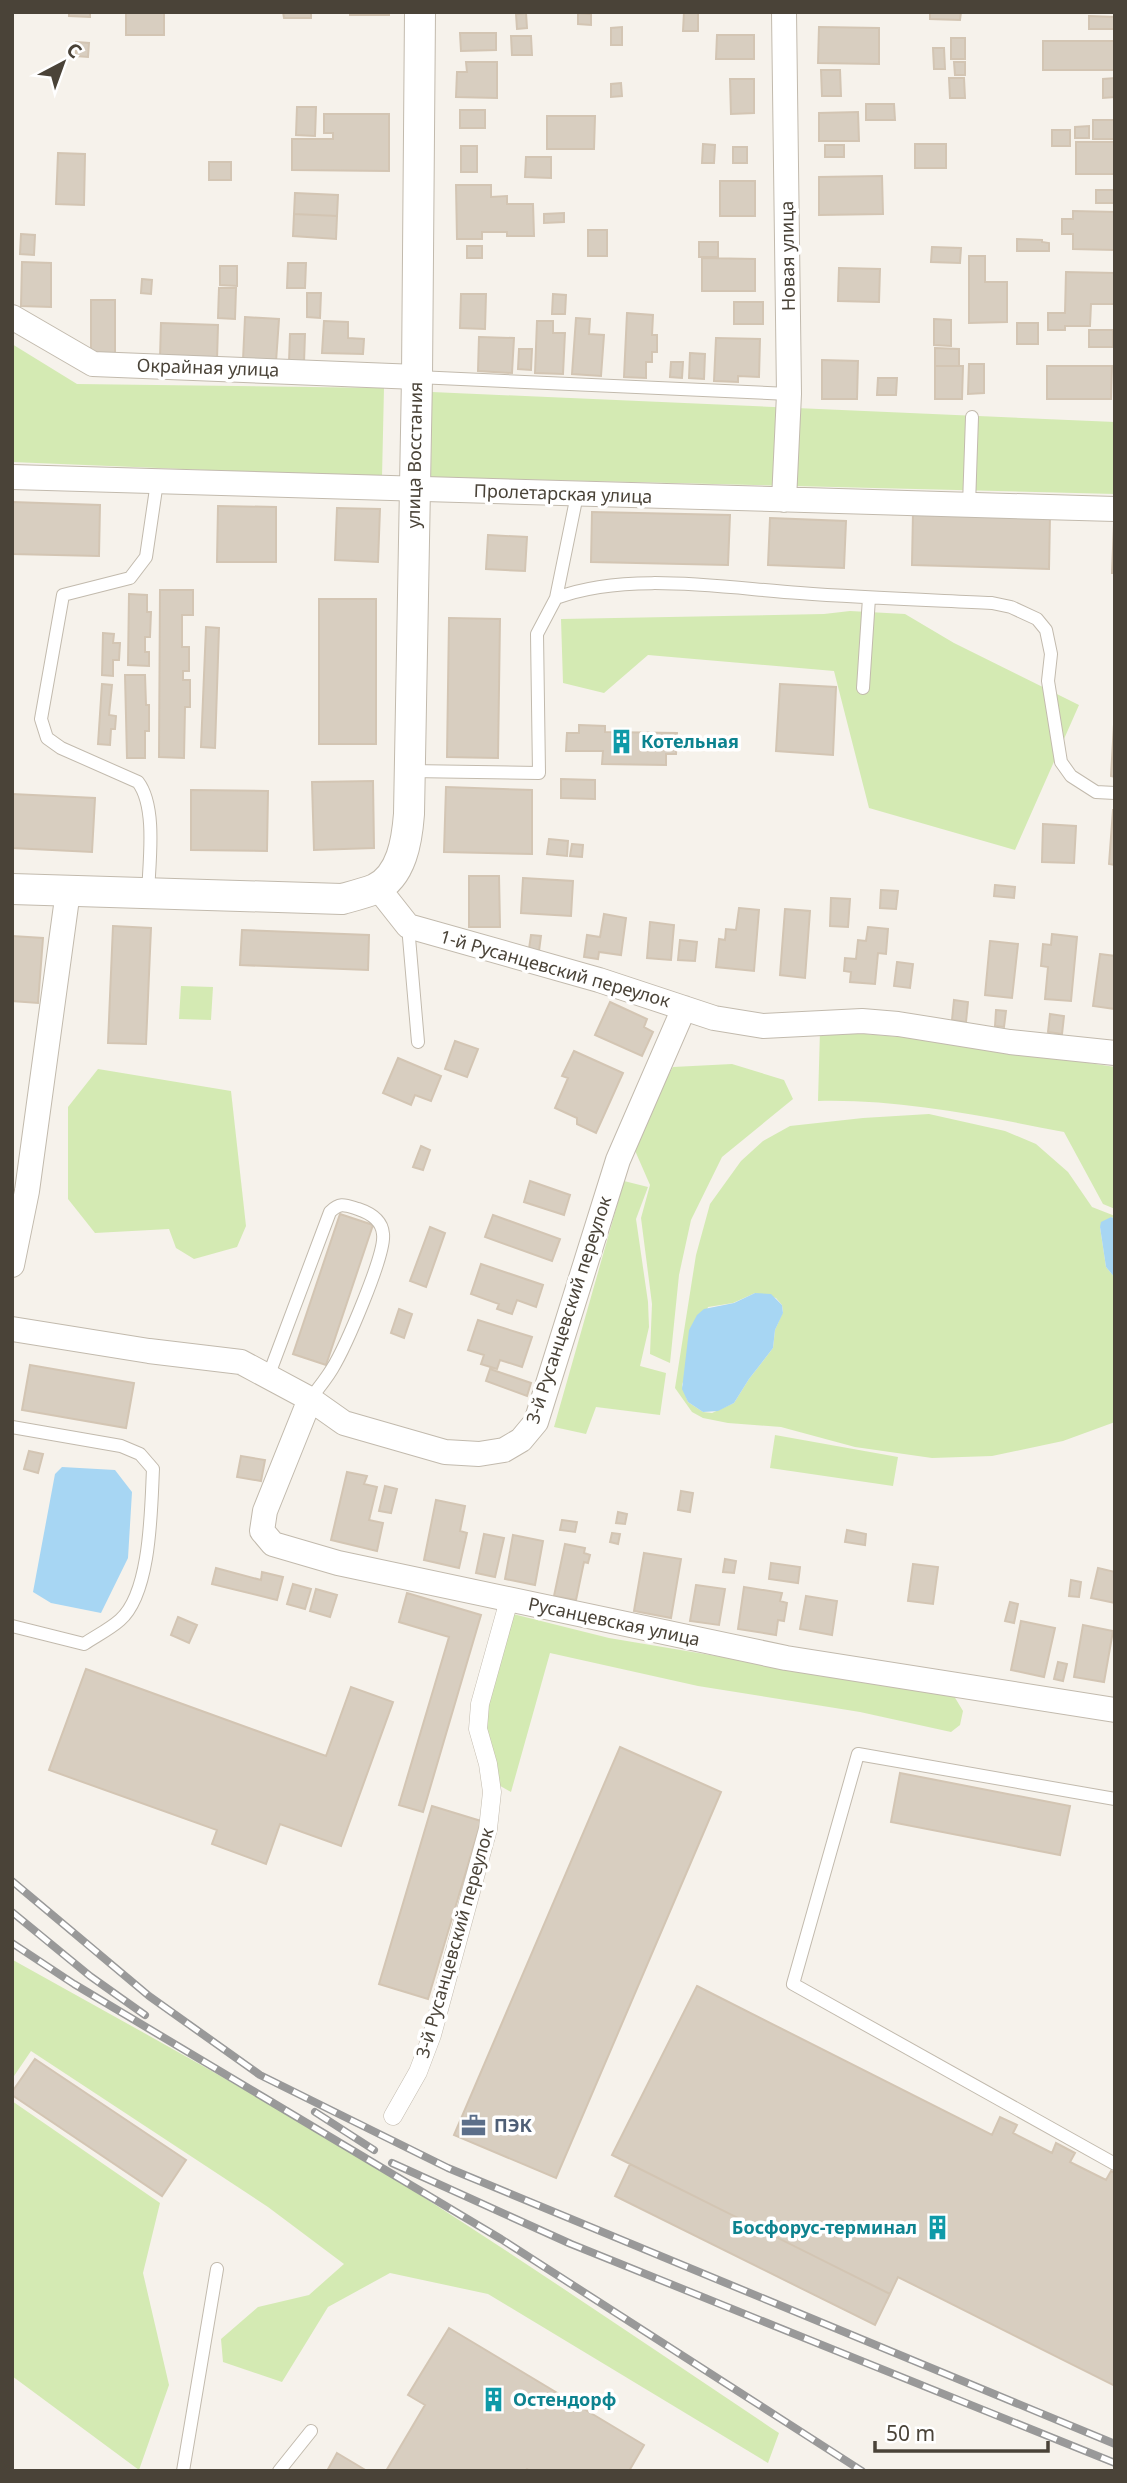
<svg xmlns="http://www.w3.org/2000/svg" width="1127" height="2483" viewBox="0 0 1127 2483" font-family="'Noto Sans',sans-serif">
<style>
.green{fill:#d4eab3;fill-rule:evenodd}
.water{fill:#a7d6f3}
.building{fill:#d8cec0;stroke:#d3c5b3;stroke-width:2}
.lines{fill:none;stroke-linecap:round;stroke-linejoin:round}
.service-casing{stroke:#c2baad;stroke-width:14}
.pedestrian-casing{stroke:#c2baad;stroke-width:19}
.minor-casing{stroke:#c2baad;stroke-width:26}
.tertiary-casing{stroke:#c2baad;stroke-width:32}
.service{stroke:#fff;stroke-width:12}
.pedestrian{stroke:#fff;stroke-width:18}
.minor{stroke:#fff;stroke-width:24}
.tertiary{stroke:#fff;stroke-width:30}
.rail-casing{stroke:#999;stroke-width:8}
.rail{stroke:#fff;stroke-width:5;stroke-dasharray:16;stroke-linecap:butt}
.labels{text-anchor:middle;stroke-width:7;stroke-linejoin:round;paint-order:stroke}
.street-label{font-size:18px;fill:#4a4338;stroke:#fff}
.culture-label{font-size:18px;font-weight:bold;fill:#0d838f;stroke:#fff;text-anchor:start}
.service-label{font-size:18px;font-weight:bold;fill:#4e5e75;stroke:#fff;text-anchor:start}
</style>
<rect width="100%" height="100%" fill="#f6f2eb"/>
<!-- green -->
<path class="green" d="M12,344L77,384L384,388L382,477L12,462Z
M432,392L1115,422V494L431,477Z
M850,611L905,614L954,643L1079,705L1015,850L869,808L834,671L648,655L604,693L563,683L561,619L824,614Z
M181,986L213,987L211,1020L179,1019Z
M820,1030L946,1041L1115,1067V1209L1103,1204L1064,1132C982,1116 901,1099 818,1101Z
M732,1064L784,1080L793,1099L722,1157L691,1220L679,1275L670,1363L650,1354L652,1304L641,1218L650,1185L633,1146L648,1110L673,1067Z
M98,1069L231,1091L246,1226L237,1247L194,1259L176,1248L169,1229L95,1233L68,1199V1107Z
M929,1114L1005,1131L1036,1144L1068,1172L1092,1207L1115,1216V1219L1111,1217L1100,1227L1106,1267L1115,1278V1422L1063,1441L992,1456L932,1458L855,1447L781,1427L728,1423L703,1418L692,1412L675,1388L696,1255L710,1204L741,1161L763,1141L790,1126L863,1118ZM755,1293L776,1298L782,1305L783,1312L775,1330L773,1348L749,1379L734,1403L712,1413L703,1412L688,1402L682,1385L708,1307L733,1303Z
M624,1181L648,1187L636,1219L648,1302L649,1327L640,1366L666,1373L660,1415L596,1407L586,1434L554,1427Z
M775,1435L898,1457L893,1486L770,1468Z
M513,1614L609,1638L954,1696L963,1711L960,1725L951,1732L860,1712L698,1686L550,1653L511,1792L495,1783L484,1725L490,1689Z
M13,1960C149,2036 286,2110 417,2193C539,2271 659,2353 779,2433L768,2463L488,2294L390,2273L328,2307L282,2382L223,2362L221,2339L258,2307L309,2295L344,2264L268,2207L31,2051L12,2079Z
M12,2101L160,2203L143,2273L169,2385L139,2470L12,2376Z"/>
<!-- water -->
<path class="water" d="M1111,1217L1115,1219V1278L1106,1267L1100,1227L1101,1222Z
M755,1293L771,1294L782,1305L783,1313L775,1330L773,1348L749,1379L734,1403L718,1411L703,1412L688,1402L682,1389L689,1330L697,1315L704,1309L734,1303Z
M62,1467L115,1470L132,1492L128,1558L101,1613L51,1603L33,1592L55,1474Z"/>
<!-- building -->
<path class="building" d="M69,12H90V17L69,16Z
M126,12H164V35H126Z
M283,12H311V18H284Z
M350,12H389V15H350Z
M684,12H698V31H683Z
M930,12H961L960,20L930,19Z
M526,13L527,28L517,29L516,14Z
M578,13L591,14V25L578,24Z
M1089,16L1115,17V29H1089Z
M622,27V45H611V28Z
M819,27L879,28V64L818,63Z
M460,33H496V50L461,51Z
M717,35H754V59H716Z
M511,36H531L532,55H512Z
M951,38H965V59H951Z
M1043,41H1115V70H1043Z
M76,42L89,43L88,57L76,56Z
M933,48H944L945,69H934Z
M466,62H497V98L456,97L457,72H467Z
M954,62H965V75H955Z
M821,70H840L841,96H822Z
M949,78H964L965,98H950Z
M1115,78V97L1103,98V79Z
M730,79H754V113L731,114Z
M621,83L622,96L611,97V84Z
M866,104H894L895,120H866Z
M297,107H316L315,136L296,135Z
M460,110H485V128H460Z
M858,112L859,141H819V113Z
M324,114H389V171L292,170V139H333V133H324Z
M547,116H595L594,149H547Z
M1093,120H1115V139H1093Z
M1089,126V138H1075V127Z
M1052,130H1070V146H1052Z
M1076,142H1115V174H1076Z
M703,144L715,145L714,163H702Z
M915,144H946V168H915Z
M825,145H844V157H825Z
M461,146H477V172H461Z
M733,147H747V163H733Z
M58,153L85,154L84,205L56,204Z
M526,157H551V178L525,177Z
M209,162H231V180H209Z
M882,176L883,214L819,215V177Z
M720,181H755V216H720Z
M456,185H491V197L507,196V204H533L534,236H507V232H482V239H457Z
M1096,190H1115V203H1096Z
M295,193L338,195L337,216L294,214Z
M1073,211L1115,212V250L1073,249V234H1062V219H1073Z
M564,213V222L544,223V214Z
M294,214L337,216L336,239L293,236Z
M588,230H607V256H588Z
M21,234L35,235L34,255L20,254Z
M1017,239L1042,240V242L1049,243V251H1017Z
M699,242H718V257H699Z
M467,246H482V258H467Z
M932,247L961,248L960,263L931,262Z
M969,256H985V282H1007V322L969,323Z
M702,258L755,259V291H702Z
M22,262L51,263V307L21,306Z
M288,263H306L305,288H287Z
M220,266H237V286L220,285Z
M839,268L880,269L879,302L838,301Z
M1066,272L1115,273L1114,304H1091L1090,326H1065V330H1048V313H1065Z
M142,279L152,280L151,294L141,293Z
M219,288H236L235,319L218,318Z
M307,293H321L320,318L307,317Z
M461,294H486L485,329L460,328Z
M553,294L566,295L565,314H552Z
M91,300H115V353H91Z
M734,302H763V324H734Z
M627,313L653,315L652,335H657V352H652V362H646V378L624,377Z
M245,317L279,319L276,362L243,360Z
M576,318L590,319L589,334L604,335L601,376L572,374Z
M934,319L951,320V346L934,345Z
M324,321L348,322V338L364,339L363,354L322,353Z
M537,321H553V333H565L563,374L535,373Z
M161,323L218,325L217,360L160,358Z
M1017,323H1038V344H1017Z
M1089,330H1113V347H1089Z
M290,334H305L304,363L289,362Z
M479,337L514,338L512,373L478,371Z
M716,338L760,339L759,377L738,376V382L714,381Z
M935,348L959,349V366H935Z
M519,349H532L531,370L518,369Z
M690,353L705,354L704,379L689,378Z
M822,360L858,361L857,399H822Z
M671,362H683L682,378L670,377Z
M969,364H984V393L968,394Z
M935,366H963L962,399H935Z
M1047,366H1112L1111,399H1047Z
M878,378H897L896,395H877Z
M12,502L100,505L99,556L12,554Z
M218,506L276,507V562H217Z
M337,508L380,509L378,562L335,560Z
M592,512L730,515L728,565L591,562Z
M913,512L1050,516L1049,569L912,565Z
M770,518L846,521L844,568L768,565Z
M1114,524L1115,573H1112Z
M488,535L527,537L525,571L486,569Z
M160,590H193V615H182V647H189V671H183V680H190V707H185L184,758L159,757Z
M129,594L147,595V612H151L150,637H145V652H149V666L128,665Z
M319,599H376V744H319Z
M449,618L500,619L498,758L447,757Z
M206,627L219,628L215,748L201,747Z
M103,633L114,634L113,643H120L119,660H113V676L102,675Z
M125,675H145L146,705H149V731H145V758H127Z
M102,684L112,685L109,715L116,716L115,729H111L110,745L98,744Z
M780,684L836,687L833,755L776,751Z
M1115,707V777L1111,776Z
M579,725L605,726V732L677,733L676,754H666V765L602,764L603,751H566L567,733H579Z
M561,779L595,780V799L561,798Z
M373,781L374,848L314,850L312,782Z
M446,787L532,790V854L444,852Z
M191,790L268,791L267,851L191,850Z
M12,794L95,798L92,852L12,848Z
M1113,810H1115V865L1109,864Z
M1043,824L1076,826L1074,863L1042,862Z
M549,839L568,841L567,856L547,854Z
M572,844L583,845L582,857L570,856Z
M469,876H499L500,927H469Z
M523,878L573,881L571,916L521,913Z
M995,885L1015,887L1014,898L994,896Z
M881,890L898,891L896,909L880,908Z
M831,898L850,899L848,927L830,926Z
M739,908L759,910L754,971L716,967L719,939L725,940L726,929L736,930Z
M785,909L810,911L805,978L780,975Z
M604,914L626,918L621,955L599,952L598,959L584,957L587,935L600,937Z
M650,922L674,925L671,960L647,958Z
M113,926L151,928L146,1044L108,1043Z
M868,927L888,929L886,954L878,953L875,984L850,982L851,972L844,971L845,958L856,959L858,940L866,941Z
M242,930L369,935L368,970L240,965Z
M1052,934L1077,937L1071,1001L1045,999L1048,967L1041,966L1043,944L1051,945Z
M531,935L541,936L539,951L529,949Z
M12,936L43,938L38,1003L12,1001Z
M680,940L697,942L695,961L678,960Z
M990,941L1018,944L1012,998L985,995Z
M1100,954L1115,956V1009L1093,1006Z
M897,962L913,964L910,988L894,986Z
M954,1000L968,1002L966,1022L952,1020Z
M610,1002L647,1019L644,1027L653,1032L642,1056L595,1035Z
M996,1010L1006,1011L1004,1027L995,1026Z
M1050,1014L1064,1016L1062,1034L1048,1032Z
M455,1041L478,1049L467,1077L445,1069Z
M574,1051L623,1073L596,1133L577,1124V1118L555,1108L568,1078L562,1076Z
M398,1058L441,1076L431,1101L415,1095L411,1105L383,1093Z
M421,1146L430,1150L423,1170L413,1167Z
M530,1181L570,1195L564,1215L524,1202Z
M340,1214L373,1225L326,1365L293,1354Z
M493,1215L560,1239L552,1261L485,1237Z
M430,1227L445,1233L426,1287L410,1281Z
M481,1264L543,1285L536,1307L517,1300L512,1314L497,1309L499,1304L471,1294Z
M399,1309L412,1314L404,1338L391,1333Z
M478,1320L532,1337L522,1367L500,1360L497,1369L481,1364L484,1355L468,1350Z
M30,1365L134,1383L126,1428L22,1410Z
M490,1369L531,1383L527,1396L486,1381Z
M29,1451L43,1454L38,1473L24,1469Z
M241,1456L265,1460L261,1481L237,1477Z
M347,1472L367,1476L364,1484L377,1487L369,1520L383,1523L377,1551L331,1540Z
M385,1486L397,1489L391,1513L379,1511Z
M681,1491L693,1493L690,1512L678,1510Z
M436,1500L465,1506L460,1531L467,1533L459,1568L424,1560Z
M618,1512L627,1514L625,1524L616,1523Z
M562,1520L577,1522L575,1532L560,1530Z
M847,1530L866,1534L865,1545L845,1542Z
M612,1533L620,1534L618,1544L610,1542Z
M484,1534L504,1538L495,1577L476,1573Z
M513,1535L543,1541L535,1585L505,1579Z
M565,1544L585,1548L584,1553L590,1555L588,1563L584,1562L576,1600L554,1596Z
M644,1553L681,1559L671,1618L634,1611Z
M725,1559L736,1561L734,1573L723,1572Z
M771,1563L800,1567L798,1583L769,1579Z
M913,1564L938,1567L933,1604L908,1601Z
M216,1568L261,1580L262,1572L283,1577L277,1600L212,1584Z
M1098,1568L1115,1572V1603L1091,1598Z
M1071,1580L1081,1582L1079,1597L1069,1596Z
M293,1584L311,1589L305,1609L287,1604Z
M696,1585L725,1589L719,1625L690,1621Z
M744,1587L782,1593L780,1601L787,1603L784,1621L778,1620L776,1635L738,1629Z
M316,1589L337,1595L330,1617L310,1611Z
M407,1593L481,1615L423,1812L399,1805L449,1637L399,1622Z
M806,1596L837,1601L832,1635L800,1629Z
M1010,1602L1018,1604L1014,1623L1005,1621Z
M178,1617L197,1625L189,1643L171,1635Z
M1021,1621L1055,1628L1044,1677L1011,1670Z
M1083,1625L1113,1631L1104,1682L1074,1677Z
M1058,1662L1067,1664L1063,1681L1054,1679Z
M86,1669L326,1756L351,1687L393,1702L341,1846L280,1824L266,1864L212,1844L217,1830L49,1770Z
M620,1747L721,1792L556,2178L454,2135Z
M900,1773L1070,1806L1060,1855L891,1822Z
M432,1806L481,1821L428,1999L379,1984Z
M697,1986L992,2135L1000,2117L1017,2125L1013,2133L1052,2153L1056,2143L1075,2153L1070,2162L1106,2180L1111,2171L1115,2173V2386L898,2277L890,2294L612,2155Z
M35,2059L186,2160L162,2196L12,2095V2092Z
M630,2164L890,2294L875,2325L615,2196Z
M449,2328L644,2445L629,2471H530L527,2469L525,2471H386L425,2405L408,2395Z
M337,2453L367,2471H327Z"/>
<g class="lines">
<defs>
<path id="service" d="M417,377L789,394
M969,505L972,417
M556,598L577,495
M863,688L869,598
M410,771L539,773L537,634L556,598C627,571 725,588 800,593C864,598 928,600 992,603L1011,607L1037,619L1046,630L1051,654L1048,681L1061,762L1071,776L1096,792L1115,793
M148,894C149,863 157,807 138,782L61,748L47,738L41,719L63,595L130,578L146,557L157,482
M408,926L418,1042
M268,1377L330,1212C340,1202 345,1205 358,1209C370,1213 382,1220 383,1234C386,1254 345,1348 332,1369C326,1379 318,1389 310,1399
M12,1427L121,1446L140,1454L153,1469C151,1509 151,1593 120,1620C110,1629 96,1636 84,1644L12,1626
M1115,1799L858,1754L793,1984L1115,2164
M183,2471L217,2269
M279,2471L311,2431"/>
<path id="pedestrian" d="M393,2116L418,2072L432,2035L488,1829L492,1792L488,1764L478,1729L480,1704L509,1600"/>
<path id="minor" d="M784,12L789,394L784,500
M12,317L93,364L417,377
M12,477L1115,509
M378,888L408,926L599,980L714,1018L763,1026L862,1021L898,1024L1010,1042L1115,1053
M12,1265L27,1191L68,891
M12,1329L149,1351L241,1362L310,1399L344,1423L445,1452L479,1454L504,1450L521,1440L536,1422L618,1160L684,1008
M310,1399L265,1511L262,1531L273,1544L338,1563L786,1658L1115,1710"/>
<path id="tertiary" d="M12,889L342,899C353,896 365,893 375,889C402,876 407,840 409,814L417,377L420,12"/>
</defs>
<!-- service casing -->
<use href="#service" class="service-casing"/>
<!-- pedestrian casing -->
<use href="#pedestrian" class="pedestrian-casing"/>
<!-- minor casing -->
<use href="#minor" class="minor-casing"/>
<!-- tertiary casing -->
<use href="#tertiary" class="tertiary-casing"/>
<!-- service -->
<use href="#service" class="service"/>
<!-- pedestrian -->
<use href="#pedestrian" class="pedestrian"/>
<!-- minor -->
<use href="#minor" class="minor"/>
<!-- tertiary -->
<use href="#tertiary" class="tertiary"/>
<defs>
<path id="rail" d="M12,1881L149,1996L260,2075L448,2168L1115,2444
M12,1912L90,1976L145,2015
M12,1943L74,1984L501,2239L862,2471
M315,2112L374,2150
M392,2163L571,2244L1115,2463"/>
</defs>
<!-- rail casing -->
<use href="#rail" class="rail-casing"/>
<!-- rail -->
<use href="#rail" class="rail"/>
</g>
<!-- icons -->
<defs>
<symbol id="building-bare" viewBox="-9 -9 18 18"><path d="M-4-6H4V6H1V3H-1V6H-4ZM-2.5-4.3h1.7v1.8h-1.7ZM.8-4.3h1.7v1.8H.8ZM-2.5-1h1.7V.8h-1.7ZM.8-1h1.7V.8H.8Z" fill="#0f9aa8" stroke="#fff" stroke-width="2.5" paint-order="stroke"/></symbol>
<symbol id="office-bare" viewBox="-9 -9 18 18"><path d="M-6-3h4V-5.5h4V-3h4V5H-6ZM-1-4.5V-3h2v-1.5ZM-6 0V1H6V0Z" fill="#5c6f8a" stroke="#fff" stroke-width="2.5" paint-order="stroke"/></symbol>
</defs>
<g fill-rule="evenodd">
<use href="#building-bare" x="604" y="724" width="35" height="35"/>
<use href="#office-bare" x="456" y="2108" width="35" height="35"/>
<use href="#building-bare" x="920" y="2210" width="35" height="35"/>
<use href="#building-bare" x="476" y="2382" width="35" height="35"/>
</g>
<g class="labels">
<!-- street labels -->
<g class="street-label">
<text transform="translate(788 256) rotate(-91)" y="6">Новая улица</text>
<text transform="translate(208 368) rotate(2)" y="6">Окрайная улица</text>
<text transform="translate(415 455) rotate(-89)" y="6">улица Восстания</text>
<text transform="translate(563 494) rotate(2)" y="6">Пролетарская улица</text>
<text transform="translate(555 969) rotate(16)" y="6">1-й Русанцевский переулок</text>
<text transform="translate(569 1310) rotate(-72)" y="6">3-й Русанцевский переулок</text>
<text transform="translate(614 1622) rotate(12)" y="6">Русанцевская улица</text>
<text transform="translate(455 1943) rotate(-74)" y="6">3-й Русанцевский переулок</text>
</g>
<!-- culture labels -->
<g class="culture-label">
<text x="641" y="748">Котельная</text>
<text x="917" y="2234" text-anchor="end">Босфорус-терминал</text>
<text x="513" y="2406">Остендорф</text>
</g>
<!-- service labels -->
<g class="service-label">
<text x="494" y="2132">ПЭК</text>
</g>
</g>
<!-- border -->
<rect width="1127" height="2483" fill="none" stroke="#4a4338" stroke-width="28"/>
<!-- north arrow -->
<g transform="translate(63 63) rotate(41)" stroke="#ffffff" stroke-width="5" paint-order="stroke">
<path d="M0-5L12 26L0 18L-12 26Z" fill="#4a4338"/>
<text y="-10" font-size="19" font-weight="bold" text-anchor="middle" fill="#4a4338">С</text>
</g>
<!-- scale -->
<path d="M875 2441v10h173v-10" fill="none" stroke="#4a4338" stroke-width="3.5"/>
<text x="886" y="2441" font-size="21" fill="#4a4338" stroke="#ffffff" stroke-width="5" paint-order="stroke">50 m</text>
</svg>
